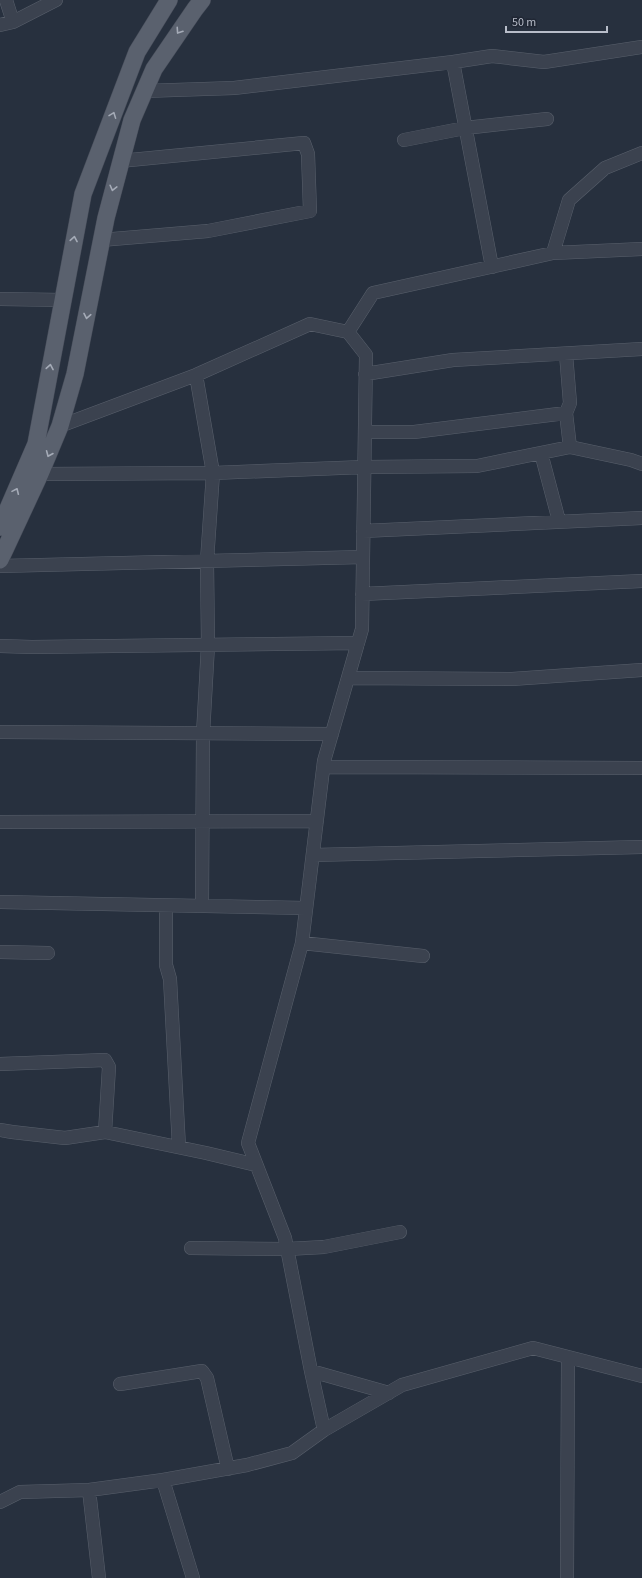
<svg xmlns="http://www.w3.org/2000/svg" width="642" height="1578" viewBox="0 0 642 1578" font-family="'Source Sans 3',sans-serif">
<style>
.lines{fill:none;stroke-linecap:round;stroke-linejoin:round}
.minor-casing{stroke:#59606c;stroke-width:14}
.major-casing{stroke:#454b58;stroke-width:18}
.minor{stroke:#3b424f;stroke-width:13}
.major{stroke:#5a616e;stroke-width:17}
.oneway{stroke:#a5abb7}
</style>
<rect width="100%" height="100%" fill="#27303e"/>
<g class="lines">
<defs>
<path id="minor" d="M6,0L13,22
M0,25L13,22L56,0
M453,62L492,267
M144,91L234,88L453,62L492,56L544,62L642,47
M404,140L465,128L547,119
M101,240L208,231L310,211L308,154L304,143L120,161
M553,253L569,200L605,168L642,153
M0,299L63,300
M348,332L373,293L553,253L642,249
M365,374L453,360L642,349
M196,375L213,473L207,561L208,645L203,734L202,906
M60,426L196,375L310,324L348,332L366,355L362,629L324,761L302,943L248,1143L285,1238L311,1371L324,1430
M365,432H414L566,413
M570,447L631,460L642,464
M541,453L559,521
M40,474L213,473L364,467L477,466L570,447L566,413L570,403L566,354
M363,531L642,518
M0,566L363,557
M362,594L642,581
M0,646L32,647L358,643
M348,678L512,679L642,670
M0,732L332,734
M323,767L642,768
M0,822L317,821
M313,855L642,847
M0,902L306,908
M166,906V965L170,979L179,1147
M302,943L423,956
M0,952L48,953
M0,1064L105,1060L109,1067L105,1132
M0,1130L12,1132L65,1138L105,1132L206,1153L256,1165
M191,1248L287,1249L324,1247L400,1232
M311,1371L389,1393
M120,1384L202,1371L207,1378L228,1469
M163,1480L193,1578
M89,1490L99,1578
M0,1502L20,1492L89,1490L163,1480L247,1465L292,1453L324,1430L402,1385L533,1348L642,1376
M567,1578L568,1357"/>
<path id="major" d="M0,527L36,444L83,194L137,52L169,0
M0,560L40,474L60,426L75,374L106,218L132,120L154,69L195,9L202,0"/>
</defs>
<!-- minor casing -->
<use href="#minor" class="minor-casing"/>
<!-- major casing -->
<use href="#major" class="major-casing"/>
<!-- minor -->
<use href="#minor" class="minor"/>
<!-- major -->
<use href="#major" class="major"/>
</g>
<!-- one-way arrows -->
<defs><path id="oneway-chevron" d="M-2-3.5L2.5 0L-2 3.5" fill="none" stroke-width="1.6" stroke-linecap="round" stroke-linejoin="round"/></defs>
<g class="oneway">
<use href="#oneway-chevron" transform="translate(179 31) rotate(124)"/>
<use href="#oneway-chevron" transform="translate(113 115) rotate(-69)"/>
<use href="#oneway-chevron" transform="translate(113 188) rotate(104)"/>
<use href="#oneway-chevron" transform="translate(74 239) rotate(-80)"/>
<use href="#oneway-chevron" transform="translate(87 316) rotate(101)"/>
<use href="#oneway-chevron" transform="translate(50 367) rotate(-80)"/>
<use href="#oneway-chevron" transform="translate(49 454) rotate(113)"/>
<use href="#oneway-chevron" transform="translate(16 491) rotate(-66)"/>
</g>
<!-- scale -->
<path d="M506 26v6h101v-6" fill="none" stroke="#b8bdc9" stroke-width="2"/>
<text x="512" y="26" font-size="12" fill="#b8bdc9" stroke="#202734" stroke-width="3" paint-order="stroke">50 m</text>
</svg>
